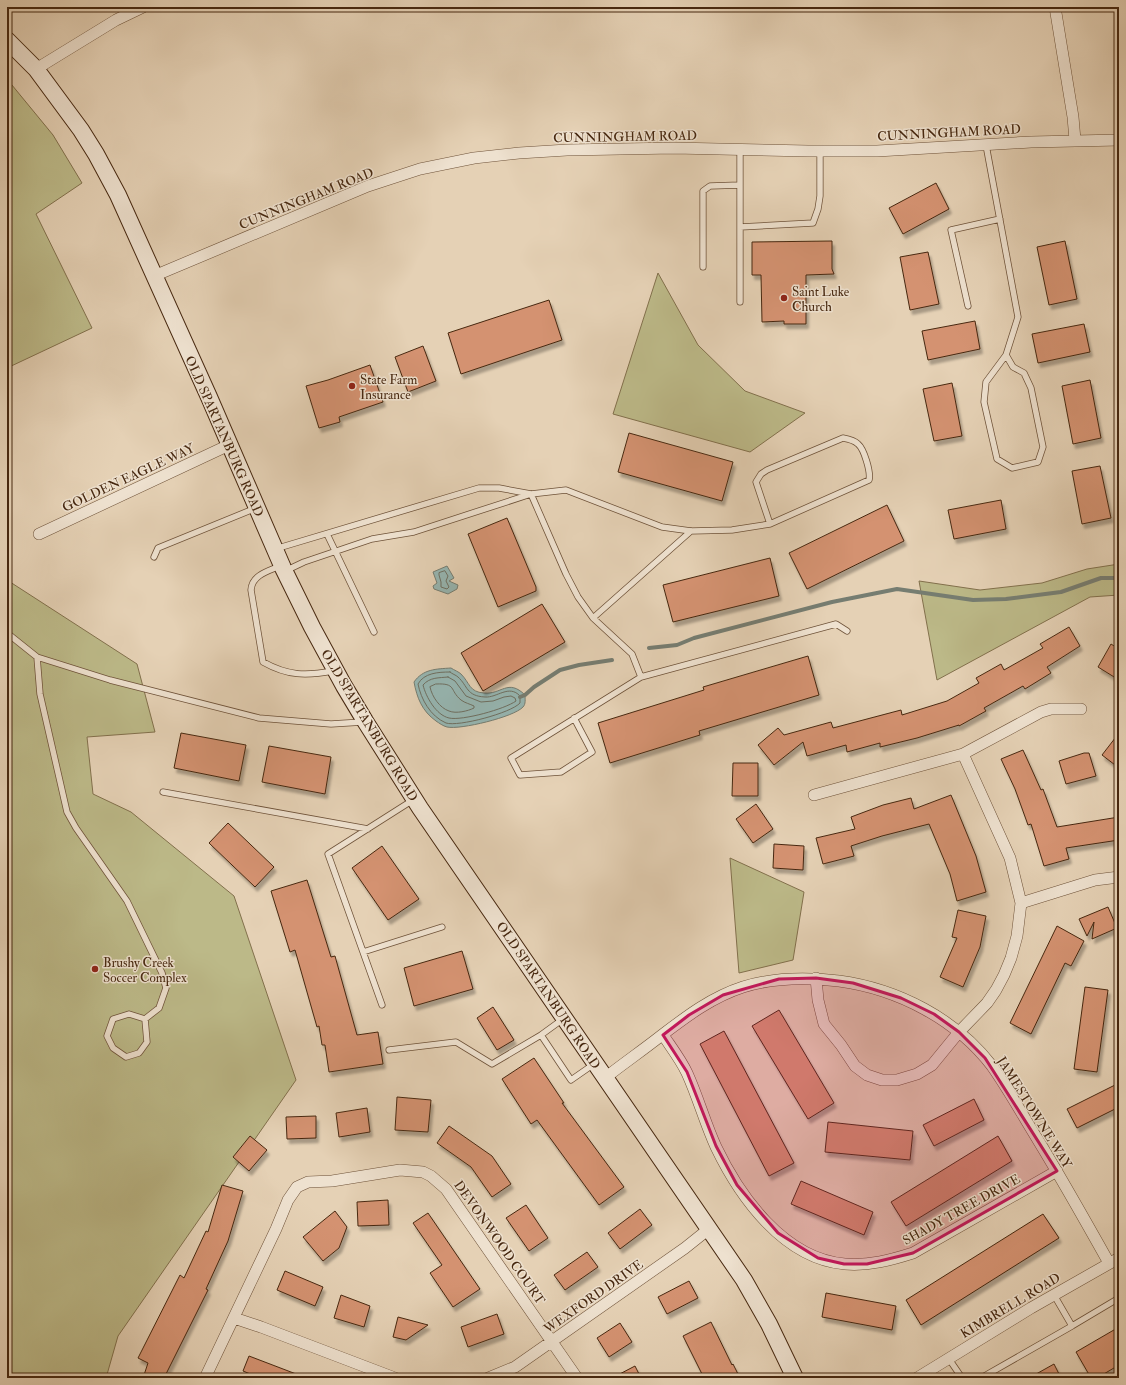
<svg xmlns="http://www.w3.org/2000/svg" width="1126" height="1385" viewBox="0 0 1126 1385" font-family="'IM FELL Double Pica',serif">
<style>
.green{fill:#bcb988;stroke:#82704c}
.water{fill:#96b6b2;stroke:#767d71}
.lines{fill:none;stroke-linecap:round;stroke-linejoin:round}
.shore{stroke:#6e6f61;stroke-width:1}
.stream{stroke:#767d71;stroke-width:4}
.building{fill:#d49271;stroke:#472810;filter:url(#shadow)}
.service-casing{stroke:#6e5239;stroke-width:7}
.minor-casing{stroke:#6e5239;stroke-width:12}
.secondary-casing{stroke:#472810;stroke-width:18}
.service{stroke:#eee1cf;stroke-width:5.5}
.minor{stroke:#eee1cf;stroke-width:11}
.secondary{stroke:#eee1cf;stroke-width:16}
.marked{fill:#c2185b;fill-opacity:0.2;stroke:#c2185b;stroke-width:3;stroke-linejoin:round}
.poi-dot{fill:#8f2418;stroke:#eee1cf;stroke-width:1.5}
.labels{text-anchor:middle;stroke-width:3;stroke-linejoin:round;paint-order:stroke}
.street-label{font-size:13px;fill:#472810;stroke:#eee1cf}
.poi-label{font-size:13px;fill:#472810;stroke:#eee1cf;text-anchor:start}
</style>
<defs>
<filter id="shadow"><feDropShadow dx="2.5" dy="4.5" stdDeviation="1" flood-color="#0004"/></filter>
</defs>
<rect width="100%" height="100%" fill="#e5d1b5"/>
<filter id="stains"><feTurbulence type="fractalNoise" baseFrequency=".005" numOctaves="4"/><feColorMatrix values="0 0 0 0 .2 0 0 0 0 .09 0 0 0 0 .02 0 0 0 .5 -.17"/></filter>
<radialGradient id="worn" r=".72"><stop offset=".6" stop-color="#630" stop-opacity="0"/><stop offset="1" stop-color="#630" stop-opacity=".3"/></radialGradient>
<!-- green -->
<path class="green" d="M7,79L53,135L82,183L36,214L92,328L7,368Z
M658,273L698,345L745,391L805,413L750,452L613,414Z
M1119,564V595L1090,597L937,680L919,581L980,590L1042,583L1087,569Z
M7,580L137,664L155,732L87,737L93,794L131,812L234,896L296,1080L118,1336L106,1378H7Z
M730,858L804,892L793,960L739,973Z"/>
<!-- water -->
<path class="water" d="M447,566L454,578L449,581L458,585L457,589L448,594L434,589L433,586L437,583L433,572Z
M451,668C454,670 459,672 461,674C470,683 469,692 484,693C501,695 508,678 525,695C525,699 526,704 523,707C514,717 460,730 447,727C443,726 439,723 436,721C422,711 417,698 414,682C423,669 436,669 451,668Z"/>
<g class="lines">
<!-- shore -->
<path class="shore" d="M445,571L448,576L446,581L449,587L447,589L441,587V582L439,575V573Z
M450,672C452,674 456,675 458,677C468,686 466,696 485,697C497,698 509,684 520,696V703C511,713 458,727 446,723C430,716 421,699 418,684C424,673 438,672 450,672Z
M448,677L455,681L466,696L481,702L493,701L504,697L511,696L515,698L516,701C505,709 462,721 449,718C436,715 426,697 423,685C430,677 439,678 448,677Z
M436,684C457,683 449,690 461,700C465,703 470,704 474,706V708C468,711 456,714 449,711C440,708 432,697 430,687Z"/>
<!-- stream -->
<path class="stream" d="M649,648L677,645L694,638L832,602L897,589L973,600L1006,599L1061,592L1101,578H1119
M520,697L525,695L534,687L560,670L579,665L612,660"/>
</g>
<!-- building -->
<path class="building" d="M936,183L949,209L903,234L889,208Z
M832,241V269L834,274L806,275V324H784V321L762,322L761,275H752V242Z
M1065,241L1077,299L1049,305L1037,247Z
M928,252L939,304L910,310L900,257Z
M549,300L562,340L461,374L448,333Z
M975,321L980,349L928,360L922,331Z
M1084,324L1090,352L1038,363L1032,334Z
M423,346L436,381L408,392L395,357Z
M370,365L383,402L339,417L340,422L319,428L306,386L328,380Z
M1090,380L1101,438L1073,444L1062,386Z
M952,383L962,436L934,441L923,389Z
M629,433L733,462L722,501L618,472Z
M1100,466L1111,518L1082,524L1072,471Z
M1001,500L1006,529L954,539L948,510Z
M887,505L904,541L807,589L789,553Z
M507,518L536,587V591L498,607L468,534Z
M770,558L779,596L673,622L663,585Z
M542,604L565,642L483,691L461,653Z
M1069,627L1080,646L1047,667L1051,673L1025,689L1023,686L984,708L986,711L959,726V725L917,738L880,747V743L847,752L846,745L807,756L803,742L774,765L758,745L778,728L784,735L831,722L833,728L901,710L902,715L947,701L979,683L976,678L1001,664L1004,670L1043,648L1040,644Z
M1111,644L1119,649V680L1098,667Z
M808,656L819,695L699,731L700,735L610,763L598,723L704,690L703,687Z
M181,733L246,745L239,781L174,768Z
M1119,733V768L1102,755Z
M269,746L331,757L325,794L262,782Z
M1023,750L1041,790L1043,789L1057,827L1119,817V840L1066,848L1069,859L1044,866L1031,824L1028,825L1015,789L1001,759Z
M1084,753H1089L1096,776L1066,784L1059,761Z
M733,763H758V796H732Z
M951,795L976,856L986,892L957,901L950,874L929,824L882,836L851,846L854,856L823,864L816,838L855,829L851,817L883,805L911,798L914,809Z
M756,804L773,829L753,843L736,819Z
M228,823L274,867L255,887L209,843Z
M774,844L804,846L803,870L773,868Z
M382,846L419,899L388,920L352,868Z
M307,880L331,957L335,956L357,1035L378,1032L383,1064L329,1072L325,1045H322L319,1026L317,1027L295,950L290,952L271,891Z
M1108,907L1117,928L1092,939L1094,922L1087,936L1079,919Z
M958,910L986,916L980,947L963,987L940,977L957,938L952,937Z
M1057,926L1084,941L1071,966L1065,963L1031,1034L1010,1023Z
M462,951L473,989L414,1006L404,968Z
M1085,987L1108,990L1097,1072L1074,1069Z
M493,1007L514,1040L497,1050L477,1018Z
M779,1010L834,1103L808,1119L752,1026Z
M724,1031L794,1163L769,1176L700,1044Z
M534,1058L564,1103H562L624,1187L599,1205L537,1120L531,1124L502,1079Z
M1119,1083V1107L1077,1128L1067,1109Z
M397,1097L431,1100L428,1132L395,1130Z
M974,1099L984,1120L934,1146L923,1125Z
M367,1108L370,1132L339,1137L336,1113Z
M316,1116V1138L287,1139L286,1117Z
M828,1122L913,1131L910,1160L825,1152Z
M449,1126L492,1156L511,1184L492,1197L471,1167L437,1143Z
M250,1136L267,1150L249,1171L233,1157Z
M998,1136L1012,1161L906,1226L891,1202Z
M801,1181L873,1212L864,1235L791,1204Z
M222,1185L243,1191L228,1241L206,1289L208,1290L164,1378H143L148,1363L138,1358L180,1275L184,1278L206,1231L208,1232Z
M388,1200L389,1225L358,1226L357,1202Z
M526,1205L548,1238L529,1251L506,1218Z
M640,1209L652,1225L620,1249L608,1233Z
M335,1211L347,1227L339,1248L323,1261L303,1237Z
M428,1213L480,1289L453,1307L430,1273L442,1265L413,1223Z
M1043,1214L1059,1238L921,1325L906,1300Z
M587,1252L598,1267L565,1290L554,1275Z
M285,1271L323,1287L315,1306L277,1290Z
M689,1281L698,1298L667,1314L658,1297Z
M826,1293L896,1306L892,1330L822,1317Z
M341,1295L370,1306L364,1327L334,1318Z
M497,1314L504,1334L468,1347L461,1327Z
M398,1317L428,1325L406,1340L393,1337Z
M711,1322L732,1365L733,1364L740,1378H704L683,1336Z
M620,1323L632,1342L609,1357L597,1338Z
M1119,1327V1365L1097,1378H1091L1076,1352Z
M249,1356L304,1377V1378H260L243,1371Z
M1054,1364L1061,1378H1029Z
M635,1366L641,1378H612Z"/>
<g class="lines">
<defs>
<path id="service" d="M986,145L1018,317L1006,355L986,382L984,402L997,459L1012,468L1038,462L1043,447L1031,388L1024,373L1013,367L1006,355
M740,150V227L813,223L818,209L820,196V151
M740,227V302
M703,267V191L710,186L740,185
M968,306L951,230L1000,219
M531,494L566,574L578,597L593,618L691,531
M327,534L374,632
M275,549L479,488H499L531,494
M154,557L158,548L256,508
M280,566C268,571 252,575 251,590L263,662C288,676 306,676 333,671
M285,571L304,562L372,539L414,532L531,494L566,490L662,527L691,531L732,530L770,524L869,480C871,472 864,449 858,444C854,440 849,439 843,438L767,470L761,474L756,482L770,524
M593,618L632,654L641,677L836,624L847,631
M7,633L37,657L110,680L259,718L331,724L363,722
M37,657L40,694L67,812L76,828L127,901L162,973L166,988L159,1008L145,1019L129,1014L113,1019L107,1036L113,1048L126,1057L139,1053L147,1042L145,1019
M574,718L592,752L561,772L520,775L511,758L641,677
M163,792L368,829
M363,952L442,927
M382,1005L328,854L413,800
M541,1035L571,1080L594,1064
M389,1050L456,1042L492,1064L541,1035L563,1019
M1054,1295L1072,1326L1119,1298
M949,1359L962,1378
M981,1378L1072,1326"/>
<path id="minor" d="M1055,7L1073,117L1075,140
M36,69L116,20L143,7
M154,276L368,186L420,169L474,158L519,153L567,150L674,148L808,151H877L1031,142L1119,140
M39,534L229,445
M814,795L963,754L1041,712L1051,709H1081
M1021,903L1095,880L1119,877
M816,978L818,1000L824,1024L841,1045L855,1066L867,1075L882,1080H897L917,1074L932,1065L959,1032L987,1003L996,990L1004,975L1011,958L1017,936L1021,903L1010,858L963,754
M663,1035C671,1047 681,1060 687,1073C698,1097 705,1123 716,1147C740,1197 784,1259 845,1264C869,1266 891,1260 913,1253L1057,1171
M605,1078C624,1063 643,1050 662,1035C687,1016 712,997 743,987C775,977 806,977 839,981C898,989 956,1019 992,1066C1009,1090 1023,1116 1038,1140C1063,1181 1086,1222 1109,1263
M234,1318L261,1327L395,1378
M205,1378L276,1229L288,1200L297,1187L308,1182L332,1181L400,1170L423,1172L431,1176L446,1189L577,1378
M488,1378L515,1367L685,1248L710,1228
M917,1378L1031,1308L1119,1258"/>
<path id="secondary" d="M7,40L36,69L81,130L96,154L118,195L209,397L283,568L312,627L344,686L365,721L420,808L744,1280L769,1324L795,1378"/>
</defs>
<!-- service casing -->
<use href="#service" class="service-casing"/>
<!-- minor casing -->
<use href="#minor" class="minor-casing"/>
<!-- secondary casing -->
<use href="#secondary" class="secondary-casing"/>
<!-- service -->
<use href="#service" class="service"/>
<!-- minor -->
<use href="#minor" class="minor"/>
<!-- secondary -->
<use href="#secondary" class="secondary"/>
</g>
<!-- marked area -->
<path class="marked" d="M816,978L853,983L901,998L934,1014L959,1032L985,1058L1057,1171L913,1253L867,1264H844L818,1258L778,1233L737,1185L716,1146L687,1072L663,1035L689,1015L723,995L779,979Z"/>
<!-- markers -->
<g class="poi-dot">
<circle cx="784" cy="298" r="4"/>
<circle cx="352" cy="386" r="4"/>
<circle cx="95" cy="969" r="4"/>
</g>
<g class="labels">
<!-- street labels -->
<g class="street-label">
<text transform="translate(949 132) rotate(-3)" y="5">CUNNINGHAM ROAD</text>
<text transform="translate(625 136) rotate(-1)" y="5">CUNNINGHAM ROAD</text>
<text transform="translate(306 198) rotate(-22)" y="5">CUNNINGHAM ROAD</text>
<text transform="translate(225 436) rotate(66)" y="5">OLD SPARTANBURG ROAD</text>
<text transform="translate(128 477) rotate(-25)" y="5">GOLDEN EAGLE WAY</text>
<text transform="translate(370 725) rotate(59)" y="5">OLD SPARTANBURG ROAD</text>
<text transform="translate(549 995) rotate(56)" y="5">OLD SPARTANBURG ROAD</text>
<text transform="translate(1035 1112) rotate(58)" y="5">JAMESTOWNE WAY</text>
<text transform="translate(961 1209) rotate(-29)" y="5">SHADY TREE DRIVE</text>
<text transform="translate(500 1242) rotate(55)" y="5">DEVONWOOD COURT</text>
<text transform="translate(593 1296) rotate(-35)" y="5">WEXFORD DRIVE</text>
<text transform="translate(1010 1305) rotate(-31)" y="5">KIMBRELL ROAD</text>
</g>
<!-- poi labels -->
<g class="poi-label">
<text x="792" y="296">Saint Luke<tspan x="792" dy="15">Church</tspan></text>
<text x="360" y="384">State Farm<tspan x="360" dy="15">Insurance</tspan></text>
<text x="103" y="967">Brushy Creek<tspan x="103" dy="15">Soccer Complex</tspan></text>
</g>
</g>
<!-- margin -->
<rect width="1126" height="1385" fill="none" stroke="#e5d1b5" stroke-width="24"/>
<rect x="8" y="8" width="1110" height="1369" fill="none" stroke="#472810" stroke-width="2"/>
<rect x="12" y="12" width="1102" height="1361" fill="none" stroke="#472810"/>
<rect width="100%" height="100%" filter="url(#stains)"/>
<rect width="100%" height="100%" fill="url(#worn)"/>
</svg>
